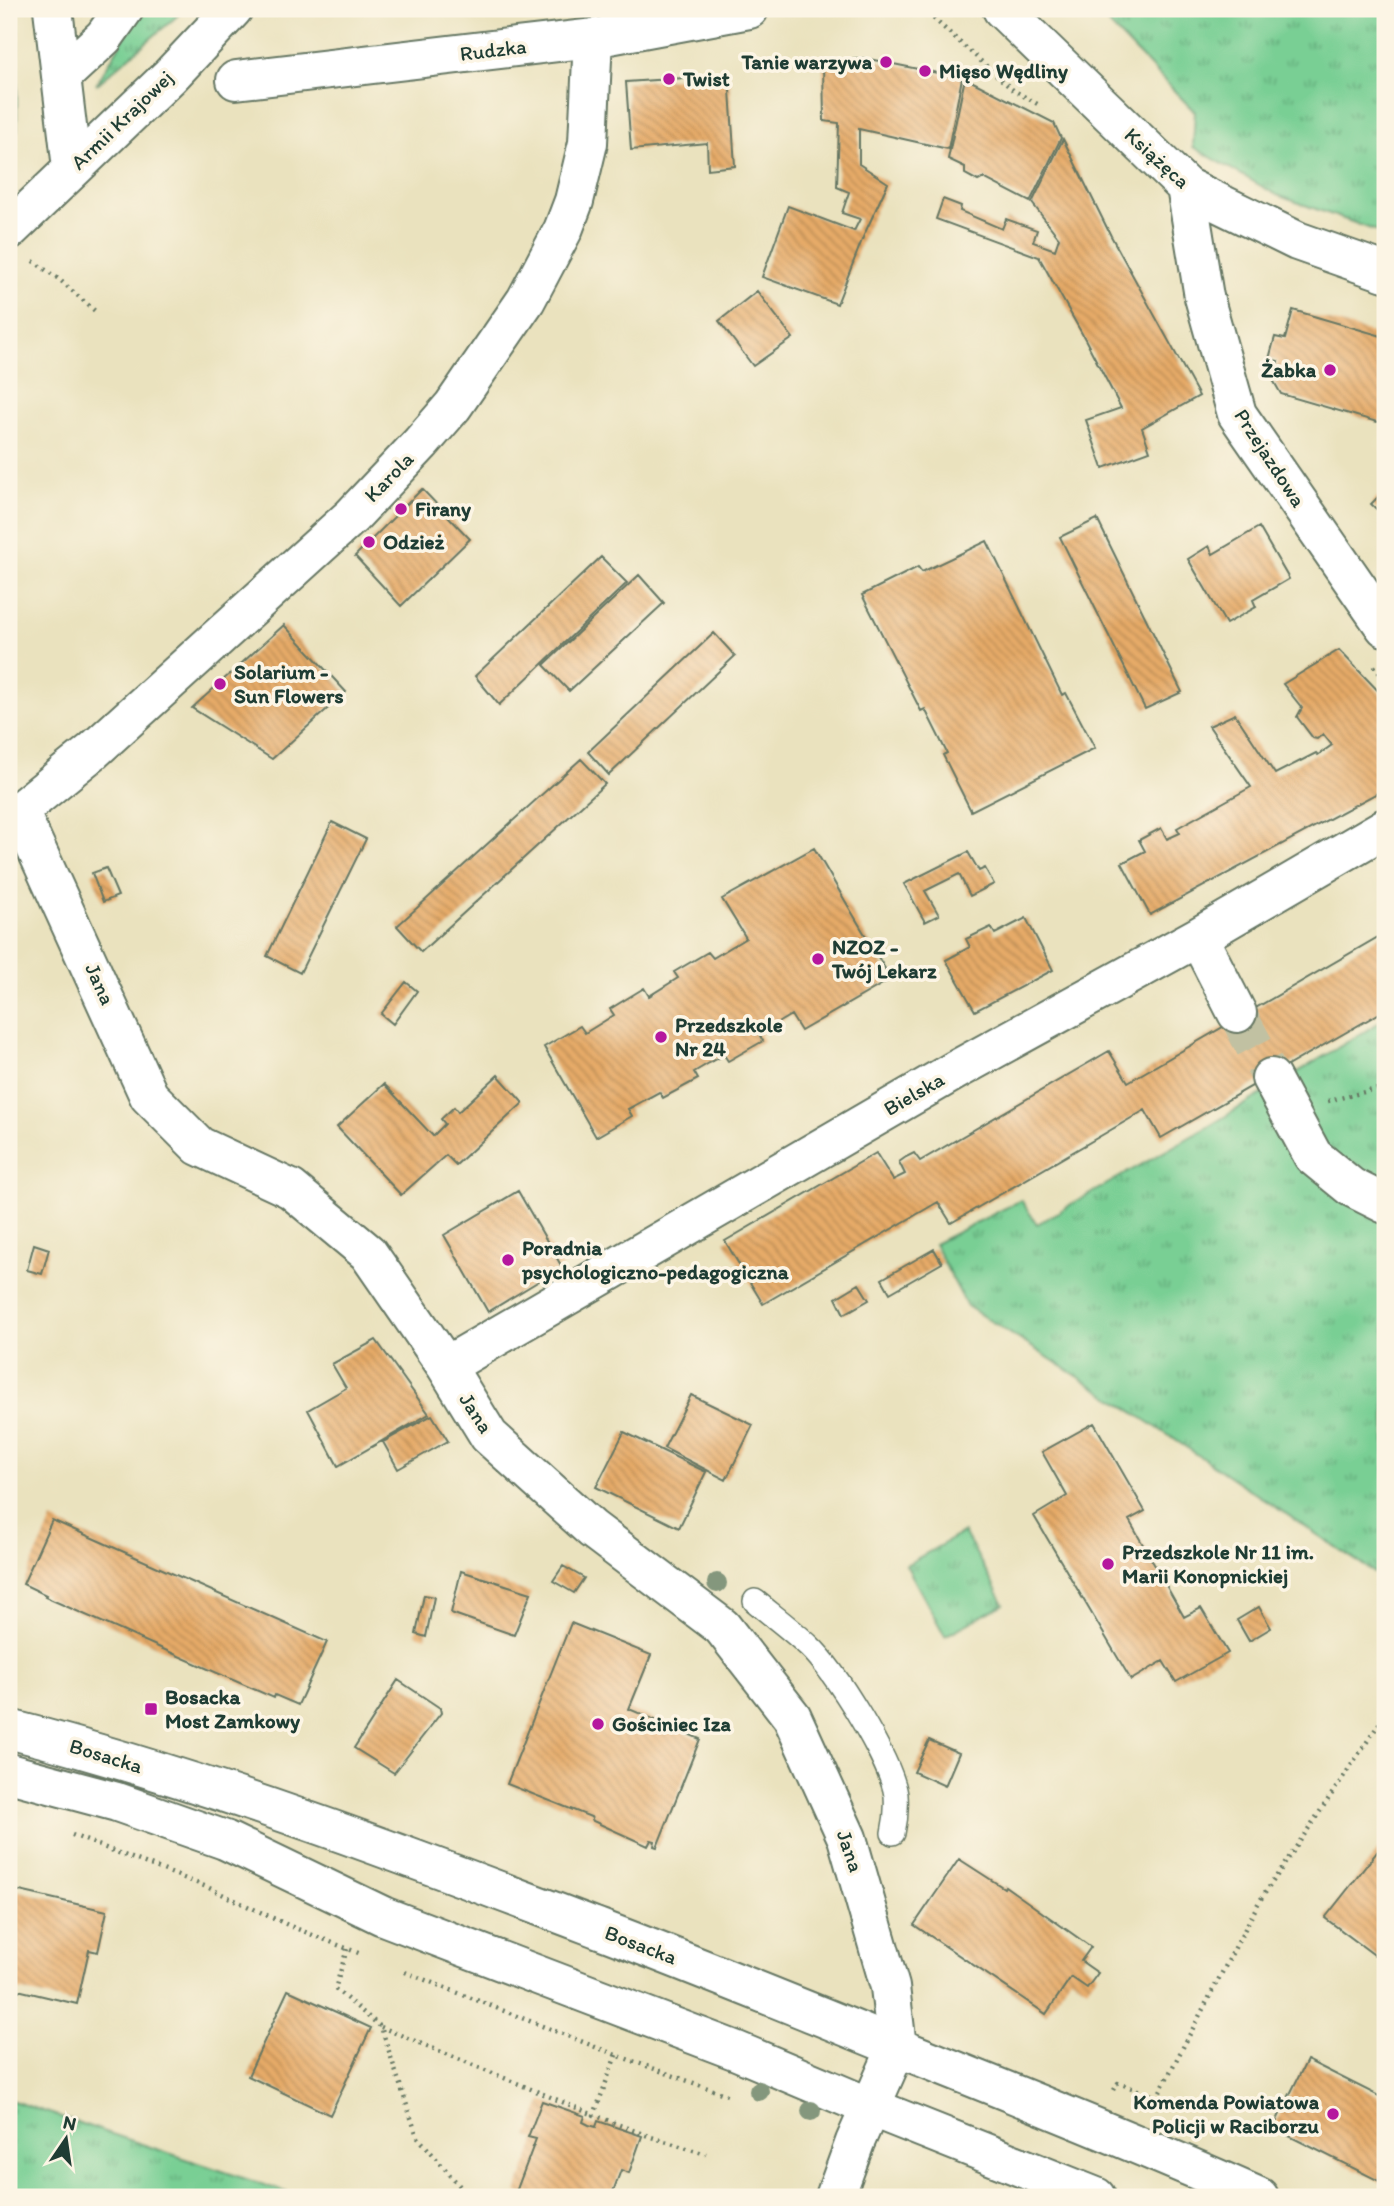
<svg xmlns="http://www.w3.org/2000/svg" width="1394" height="2206" viewBox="0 0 1394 2206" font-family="Itim,sans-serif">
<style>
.grass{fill:url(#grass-tufts);stroke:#4c8664;stroke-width:2}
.building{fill:url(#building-back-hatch)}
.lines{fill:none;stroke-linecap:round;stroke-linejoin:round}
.street-tunnel{stroke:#c1c1a2;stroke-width:38;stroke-dasharray:38 19;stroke-linecap:butt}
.lane-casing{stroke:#667764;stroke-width:26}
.street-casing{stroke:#667764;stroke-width:42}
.secondary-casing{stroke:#667764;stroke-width:42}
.path{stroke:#667764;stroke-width:4.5;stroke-dasharray:2 5;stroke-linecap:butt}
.lane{stroke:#fff;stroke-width:23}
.street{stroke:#fff;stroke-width:38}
.secondary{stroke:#fff;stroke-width:38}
.tree{fill:#84977d}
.poi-dot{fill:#b5179e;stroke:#fcf5e5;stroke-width:2.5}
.labels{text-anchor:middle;stroke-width:7;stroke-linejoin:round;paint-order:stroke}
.street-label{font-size:21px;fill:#1f3d34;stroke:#fcf5e5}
.poi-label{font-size:21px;font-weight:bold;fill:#1f3d34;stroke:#fcf5e5;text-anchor:start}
</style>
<defs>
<pattern id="grass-tufts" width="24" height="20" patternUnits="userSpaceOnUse" patternTransform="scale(1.75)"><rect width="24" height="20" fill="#79cf94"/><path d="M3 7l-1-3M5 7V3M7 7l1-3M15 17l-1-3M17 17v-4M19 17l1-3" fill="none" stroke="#63a97a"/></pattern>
<pattern id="building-back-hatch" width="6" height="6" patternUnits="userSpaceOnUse" patternTransform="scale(1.75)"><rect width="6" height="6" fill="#e6aa67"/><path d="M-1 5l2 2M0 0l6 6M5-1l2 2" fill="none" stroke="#ba8c56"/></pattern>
</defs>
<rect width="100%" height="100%" fill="#fcf5e5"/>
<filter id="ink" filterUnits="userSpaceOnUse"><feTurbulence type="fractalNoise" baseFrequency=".0143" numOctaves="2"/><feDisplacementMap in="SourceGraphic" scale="14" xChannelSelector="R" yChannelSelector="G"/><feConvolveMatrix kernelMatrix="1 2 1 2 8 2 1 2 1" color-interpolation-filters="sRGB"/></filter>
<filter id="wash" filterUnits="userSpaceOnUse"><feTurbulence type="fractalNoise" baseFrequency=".00686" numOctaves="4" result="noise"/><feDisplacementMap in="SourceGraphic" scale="28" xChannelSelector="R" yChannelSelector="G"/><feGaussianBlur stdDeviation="1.57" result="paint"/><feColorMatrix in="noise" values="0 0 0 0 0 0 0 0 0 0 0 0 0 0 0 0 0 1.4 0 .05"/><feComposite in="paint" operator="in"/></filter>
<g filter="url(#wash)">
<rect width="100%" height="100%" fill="#eae2be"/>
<!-- grass -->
<path class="grass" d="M9,9H17V130L9,139Z
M141,9H183L176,17L96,85Z
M1094,9H1385V234L1277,195L1193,147L1195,112Z
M1385,1019V1580L1126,1407L967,1306L934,1244L1021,1200L1037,1224L1211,1125Z
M964,1532L1004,1604L945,1636L906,1565Z
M9,2100L16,2102L300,2197H9Z"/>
<g id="blocks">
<!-- building -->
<path class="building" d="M864,58L962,78L948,149L859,129V164L888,183L864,235L837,304L762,277L788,206L854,231L860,219L842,213L849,192L837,187L839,123L824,121L823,62Z
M729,75L735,166L708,169L707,143L631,150L626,82Z
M965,78L1054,123L1061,138L1030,202L984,178L978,181L965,174V167L948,159Z
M1063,139L1111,236L1199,396L1142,428L1150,451L1103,468L1086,420L1121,408L1085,339L1039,257L936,219L943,199L961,206L960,211L1002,229L1006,219L1037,230L1033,242L1055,250L1059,238L1032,203Z
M757,291L793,338L753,366L719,321Z
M1293,310L1385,337V418L1377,422L1281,394L1273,380L1278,361L1269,359L1275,337L1285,339Z
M422,489L470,539L401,606L355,556Z
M1385,490V517L1371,504Z
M1097,519L1182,692L1145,709L1060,537Z
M1259,527L1289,579L1253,600L1256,607L1226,624L1188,559L1209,546L1213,554Z
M987,541L1062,695L1066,693L1095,748L971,811L943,755L947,753L925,709L921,711L862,595L918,567L922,572Z
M601,557L627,583L499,705L475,676Z
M639,575L664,603L569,691L544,665Z
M284,625L346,692L272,759L192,708Z
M714,633L735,656L609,775L588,752Z
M1339,650L1385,698V789L1150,915L1122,863L1145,851L1139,840L1161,828L1167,839L1180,833L1177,828L1251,787L1209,726L1235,714L1275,774L1316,753L1318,755L1332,745L1323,734L1317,739L1313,738L1297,717L1302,708L1283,684Z
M581,759L605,784L421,952L397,926Z
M332,822L366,839L300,973L267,956Z
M814,848L891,979L801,1031L791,1015L759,1034L763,1041L728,1061L724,1055L709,1063L694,1072L698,1079L663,1098L659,1092L628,1109L632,1116L596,1137L544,1047L580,1026L585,1033L614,1015L610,1009L644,988L649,996L678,978L674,972L708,952L713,958L746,938L722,899Z
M968,852L979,871L985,868L994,884L970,896L959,874L925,891L939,915L925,922L904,884Z
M106,868L118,896L103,902L92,873Z
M1026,918L1053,970L975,1011L946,960L970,947L966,939L991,927L995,934Z
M1385,933V1010L1161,1138L1145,1110L951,1223L938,1202L763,1304L725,1241L876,1153L893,1180L905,1174L899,1162L906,1157L914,1153L920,1161L1109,1051L1128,1082Z
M406,982L417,991L393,1024L381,1014Z
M498,1075L523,1103L456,1165L446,1155L401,1195L337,1127L384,1084L433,1136L445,1124L441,1119L454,1107L458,1112Z
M518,1191L562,1267L488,1312L444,1235Z
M34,1244L49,1249L42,1274L27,1270Z
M934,1249L942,1263L890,1293L882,1279Z
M859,1284L869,1300L844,1314L836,1298Z
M376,1340L429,1414L338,1466L308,1410L346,1388L332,1364Z
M691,1395L753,1425L726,1480L664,1448Z
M432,1415L448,1441L398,1469L383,1442Z
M1094,1423L1145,1511L1129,1520L1184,1617L1201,1608L1228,1653L1176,1682L1163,1661L1131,1680L1034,1516L1067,1496L1042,1452Z
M624,1432L706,1472L679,1528L596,1487Z
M52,1520L327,1642L298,1705L275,1695L274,1698L45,1597L46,1595L23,1584Z
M563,1566L584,1578L574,1593L553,1581Z
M461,1571L531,1593L514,1635L451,1613Z
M424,1595L434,1597L426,1637L416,1634Z
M1259,1607L1271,1628L1249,1641L1237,1620Z
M571,1623L651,1655L629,1709L700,1739L657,1847L654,1846L655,1841L651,1840L648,1846L593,1821L591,1817L507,1784Z
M398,1680L440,1708L441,1713L394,1773L354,1748Z
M929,1740L959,1753L945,1786L914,1772Z
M1385,1842V1963L1325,1918Z
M959,1859L1004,1888L1005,1886L1091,1947L1081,1961L1098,1973L1087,1988L1071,1977L1046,2014L914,1925Z
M11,1889L107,1911L98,1952L89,1950L77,2004L9,1988V1900Z
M288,1990L371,2028L330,2115L248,2076Z
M1307,2060L1385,2099V2184L1273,2128Z
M542,2101L585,2116L583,2122L589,2125L596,2127L598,2121L642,2136L629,2173L621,2170L611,2197H531L516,2192L536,2139L528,2137Z"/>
</g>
</g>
<g filter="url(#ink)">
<use href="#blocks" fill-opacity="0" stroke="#667764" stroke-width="2"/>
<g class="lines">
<!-- street-tunnel -->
<path class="street-tunnel" d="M1237,1013L1271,1078"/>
<defs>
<path id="lane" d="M755,1601C773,1616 792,1630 809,1646C835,1670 891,1761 896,1795C897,1809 896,1820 893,1833"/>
<path id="street" d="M53,9L72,168
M1002,9L1186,187L1297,241L1385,272
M62,76L104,37L124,9
M236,80L593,38L749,9
M1186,187L1204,297L1237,414L1385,627
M19,811L93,751L352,516L421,443L453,406L526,300L563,230L574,201L588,143L593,38
M9,814L19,811L149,1096L199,1146L291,1189L368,1253L446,1366L489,1436L592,1529L722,1627L792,1717L847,1838L890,1987L897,2047L855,2142L835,2197
M1198,937L1237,1013
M1271,1078L1313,1156L1351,1187L1385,1204
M446,1366L956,1070L1198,937L1385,828"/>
<path id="secondary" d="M9,230L170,76L233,9
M9,1729C211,1781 405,1855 600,1929C700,1967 800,2008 899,2048C1020,2096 1140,2144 1259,2197
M9,1773L117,1802L225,1840L383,1916L737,2051L870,2107L1096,2197"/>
</defs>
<!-- lane casing -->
<use href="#lane" class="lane-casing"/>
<!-- street casing -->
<use href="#street" class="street-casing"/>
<!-- secondary casing -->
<use href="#secondary" class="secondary-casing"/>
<!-- path -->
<path class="path" d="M923,9L1013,90L1041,106
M33,261L60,280L95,311
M1374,666L1385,680
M1328,1101L1385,1087
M72,1835L207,1887L290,1926L361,1954
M347,1949L335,1989L381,2027L417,2136L469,2197
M405,1972L616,2055L727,2095
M381,2027L594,2115
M616,2055L594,2115L648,2136L706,2154
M1114,2090L1118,2083L1157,2097L1259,1902L1385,1715"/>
<!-- lane -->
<use href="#lane" class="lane"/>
<!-- street -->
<use href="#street" class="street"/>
<!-- secondary -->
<use href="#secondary" class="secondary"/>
</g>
<!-- trees -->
<g class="tree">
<circle cx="717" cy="1583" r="10"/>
<circle cx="759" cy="2091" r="10"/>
<circle cx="811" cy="2111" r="10"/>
</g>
</g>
<!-- markers -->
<g class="poi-dot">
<circle cx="886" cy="62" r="7"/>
<circle cx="925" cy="71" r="7"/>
<circle cx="669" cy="79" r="7"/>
<circle cx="1330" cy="370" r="7"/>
<circle cx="401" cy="509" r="7"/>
<circle cx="369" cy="542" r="7"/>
<circle cx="220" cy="684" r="7"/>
<circle cx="818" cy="959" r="7"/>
<circle cx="661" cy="1037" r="7"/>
<circle cx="508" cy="1260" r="7"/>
<circle cx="1108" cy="1564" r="7"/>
<rect x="144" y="1702" width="14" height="14" rx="3.5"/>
<circle cx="598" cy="1724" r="7"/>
<circle cx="1333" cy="2114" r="7"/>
</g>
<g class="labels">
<!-- street labels -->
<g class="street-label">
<text transform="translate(493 50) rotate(-7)" y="7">Rudzka</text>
<text transform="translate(122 120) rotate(-44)" y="7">Armii Krajowej</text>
<text transform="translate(1157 158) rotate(42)" y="7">Książęca</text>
<text transform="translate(1270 458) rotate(57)" y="7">Przejazdowa</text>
<text transform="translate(389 477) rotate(-46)" y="7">Karola</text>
<text transform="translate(100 984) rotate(66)" y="7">Jana</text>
<text transform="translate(914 1094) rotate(-30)" y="7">Bielska</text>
<text transform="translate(476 1413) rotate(57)" y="7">Jana</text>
<text transform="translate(106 1756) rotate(17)" y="7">Bosacka</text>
<text transform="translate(850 1851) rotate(71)" y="7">Jana</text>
<text transform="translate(641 1945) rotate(21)" y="7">Bosacka</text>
</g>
<!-- poi labels -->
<g class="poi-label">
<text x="872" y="69" text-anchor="end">Tanie warzywa</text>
<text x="939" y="78">Mięso Wędliny</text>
<text x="683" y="86">Twist</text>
<text x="1316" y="377" text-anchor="end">Żabka</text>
<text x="415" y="516">Firany</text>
<text x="383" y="549">Odzież</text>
<text x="234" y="679">Solarium -<tspan x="234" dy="24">Sun Flowers</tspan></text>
<text x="832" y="954">NZOZ -<tspan x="832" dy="24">Twój Lekarz</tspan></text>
<text x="675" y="1032">Przedszkole<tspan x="675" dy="24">Nr 24</tspan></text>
<text x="522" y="1255">Poradnia<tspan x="522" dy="24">psychologiczno-pedagogiczna</tspan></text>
<text x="1122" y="1559">Przedszkole Nr 11 im.<tspan x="1122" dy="24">Marii Konopnickiej</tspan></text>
<text x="165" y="1704">Bosacka<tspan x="165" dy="24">Most Zamkowy</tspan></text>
<text x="612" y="1731">Gościniec Iza</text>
<text x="1319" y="2109" text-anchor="end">Komenda Powiatowa<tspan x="1319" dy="24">Policji w Raciborzu</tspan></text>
</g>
</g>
<!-- margin -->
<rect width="1394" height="2206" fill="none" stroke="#fcf5e5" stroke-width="35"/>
<!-- north arrow -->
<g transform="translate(66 2139) rotate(13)" stroke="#fcf5e5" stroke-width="5" paint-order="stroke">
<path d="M0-5L12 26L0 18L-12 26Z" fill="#1f3d34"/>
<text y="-10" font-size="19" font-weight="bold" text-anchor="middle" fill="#1f3d34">N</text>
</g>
</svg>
